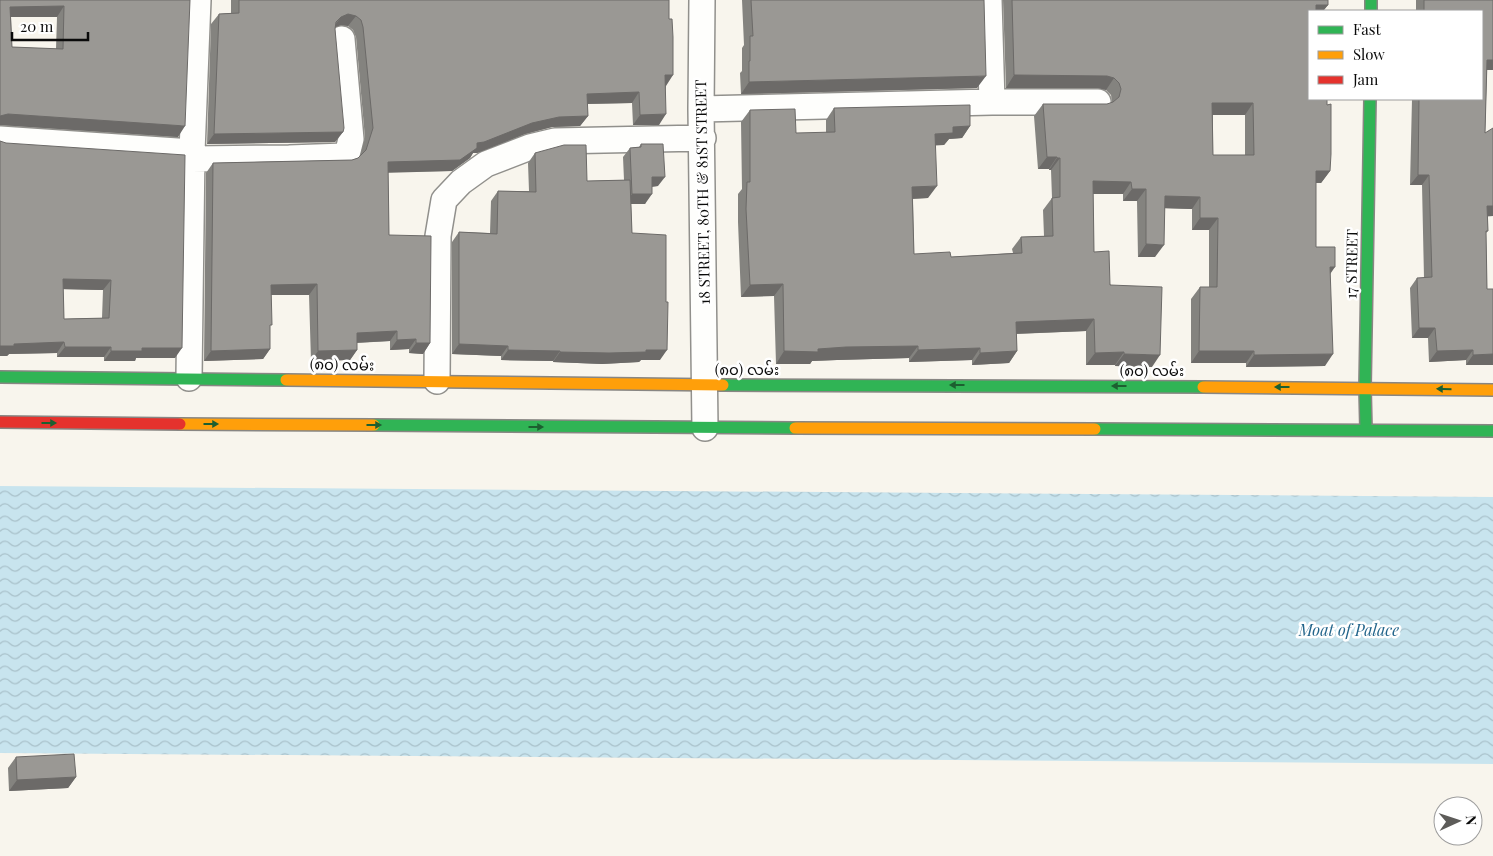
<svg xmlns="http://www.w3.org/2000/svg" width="1493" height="856" viewBox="0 0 1493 856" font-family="'Playfair Display','Noto Sans Myanmar',serif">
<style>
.water{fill:url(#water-waves)}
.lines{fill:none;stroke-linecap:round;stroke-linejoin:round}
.street-casing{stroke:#91908c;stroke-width:28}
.fast-casing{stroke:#888683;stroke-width:14}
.slow-casing{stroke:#888683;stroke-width:14}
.jam-casing{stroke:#888683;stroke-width:14}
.street{stroke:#fefefc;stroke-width:25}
.fast{stroke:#30b455;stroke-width:11}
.slow{stroke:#ff9f0a;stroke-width:11}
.jam{stroke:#e5322d;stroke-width:11}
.wall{fill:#84837f;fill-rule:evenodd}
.shaded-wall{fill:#6c6a68}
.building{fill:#9a9894;stroke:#6c6a68;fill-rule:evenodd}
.oneway{fill:#1d5f30}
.labels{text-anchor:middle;stroke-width:5;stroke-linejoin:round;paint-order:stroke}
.street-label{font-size:15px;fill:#0a0a0a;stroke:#fff}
.water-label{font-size:16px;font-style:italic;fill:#23658b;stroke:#fff}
</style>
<defs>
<pattern id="water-waves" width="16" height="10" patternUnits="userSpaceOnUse" patternTransform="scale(1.25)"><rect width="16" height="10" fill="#c8e4ee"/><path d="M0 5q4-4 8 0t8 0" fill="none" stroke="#aac2cb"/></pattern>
</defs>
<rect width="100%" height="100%" fill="#f8f5ed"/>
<!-- water -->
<path class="water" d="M0,486L1493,497V764L0,753Z"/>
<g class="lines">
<defs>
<path id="street" d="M702,0L701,109L705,428
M989,0L992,102
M701,109L992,102H1098
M0,139L192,152
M192,159L289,158L344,156L348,151L351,139L342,39
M189,378L192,152L198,0
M437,381L438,236L444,200L461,182L486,164L530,147L555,141L703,138"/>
<path id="fast" d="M1371,0V11
M0,377L286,380
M723,385L1203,387
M374,425L795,428
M1095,429L1493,431
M1366,430L1365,388L1370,99"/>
<path id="slow" d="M286,380L723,385
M1203,387L1493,390
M180,424L374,425
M795,428L1095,429"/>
<path id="jam" d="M0,422L180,424"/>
</defs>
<!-- street casing -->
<use href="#street" class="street-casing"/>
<!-- fast casing -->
<use href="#fast" class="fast-casing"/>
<!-- slow casing -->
<use href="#slow" class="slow-casing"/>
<!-- jam casing -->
<use href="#jam" class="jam-casing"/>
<!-- street -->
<use href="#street" class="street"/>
<!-- fast -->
<use href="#fast" class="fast"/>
<!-- slow -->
<use href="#slow" class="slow"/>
<!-- jam -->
<use href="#jam" class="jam"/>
</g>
<!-- wall -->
<path class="wall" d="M0,0H190L178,137L1,125ZM11,17H57L56,49L12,47Z
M231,0H669L666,86L659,125H633L632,103L587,104L588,116L580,126L552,127L525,134L477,153H473L470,158L452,171L388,172L389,235L430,343L423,354L409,353V349L390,350V341L357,343V350L350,360L311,361L309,295H271L270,328V349L263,359L204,361L206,173L213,163L352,160L358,158L360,156L365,138L356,37L353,30L348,26L341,25L335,27V29L343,132L335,142L207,144L211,24L219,14L231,13Z
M742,0H984L977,88L741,94L740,73L742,71V48L744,45Z
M1003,0H1328V5L1323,11H1309L1330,171L1321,183H1316V247L1330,274L1325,366L1246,367V363H1191V299L1200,287H1209V230H1192V209L1165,208L1155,257H1138L1137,201H1123V194H1093L1094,252L1152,367L1115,366V365H1086V331L1016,334L1017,351L1009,363L972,365V360L909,362V358L837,360L812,361L810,364H776L774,296L741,297L738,222V194L742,189L741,122L750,110L796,133H826V120L834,108L970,126L962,138L949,139L944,145H935L928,198L913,199L914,254L951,257L1013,253L1012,249L1021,237L1044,236L1043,210L1052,198L1051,170H1049V169H1038L1034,116L1043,104H1107L1112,103V102L1111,95L1106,90L1098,88H1006ZM1213,115H1245V155H1213Z
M1416,0H1493V70H1487L1485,133L1488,231L1486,233L1487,289H1493V365H1466V360L1429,362L1428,338H1412L1410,288L1417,278H1424L1422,185H1410L1412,99H1482V11H1416Z
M0,141L175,358H136L135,361H104V357H57V353L9,354L7,356H0ZM63,289L103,290L102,318L64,319Z
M641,144L658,186L652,187L645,204H631L632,233L660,360H641L639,362L602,364L553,362V361L501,360V356L452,354V242L459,232L490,233L491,201L498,191H529L528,163L535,153L587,181L624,180L623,157L630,148L639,147Z
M16,757L76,777L68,788L9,791L8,768Z"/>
<!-- shaded-wall -->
<path class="shaded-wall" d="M1316,5H1328L1323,11H1312Z
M64,6L57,17H3L10,7Z
M348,14L356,16L348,26L341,25L333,28L329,33L341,17Z
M1487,60H1493V70H1482Z
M665,75H673L666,86L658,85Z
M1014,75L1107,76L1114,78L1106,90L1098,88H1006Z
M986,76L977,88L741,94L749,82Z
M639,92L632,103L580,104L587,94Z
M1212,103H1253L1245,115H1204Z
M8,114L185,126L178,137L0,125V116Z
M666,114L659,125H633L640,115Z
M588,116L580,126L552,127L525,134L477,153H473L470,158L452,171L381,173L388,162L477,143L532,123L559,117Z
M970,126L962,138L949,139L944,145L926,146L935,134L953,127Z
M343,132L335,142L207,144L214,134Z
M1047,157H1057L1049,169H1038Z
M1057,158H1060L1051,170H1049Z
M1316,171H1330L1321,183H1307Z
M1418,175H1429L1422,185H1410Z
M652,177H665L658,186L645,187Z
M1093,181L1131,182L1123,194H1084Z
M937,186L928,198L904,199L912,187Z
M1132,189H1146L1137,201H1123Z
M632,194H652L645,204H625Z
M1165,196L1200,197L1192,209L1156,208Z
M1487,206H1493V216L1480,217Z
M1200,218H1218L1209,230H1192Z
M1146,244L1164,245L1155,257H1138Z
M1330,267H1335L1326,280Z
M63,279L111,280L103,290L56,289Z
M317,284L309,295H264L271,285Z
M783,284L774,296L741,297L750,285Z
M1094,319L1086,331L1007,334L1016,322Z
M1419,328H1435L1428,338H1412Z
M397,331L390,341L350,343L357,333Z
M416,339L409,349L390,350L397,340Z
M64,342L57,353L9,354L7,356H0V346L14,344Z
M416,343H430L423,354L409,353Z
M459,344L508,346L501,356L452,354Z
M918,346L909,358L837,360L812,361L810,364H776L784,351L846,347Z
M65,347H111L104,357H57Z
M142,348H182L175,358H136L135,361H104L111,351Z
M980,348L972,360L909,362L918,350Z
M270,349L263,359L204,361L211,351Z
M357,350L350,360L311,361L318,351Z
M508,350L560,351L553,361L501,360Z
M646,350H667L660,360H641L639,362L602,364L553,362L560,352Z
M1473,350L1466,360L1429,362L1437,351Z
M1017,351L1009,363L972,365L980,353Z
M1199,351H1254L1246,363H1191Z
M1124,352L1115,365H1086L1095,353Z
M1124,354L1160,355L1152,367L1115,366Z
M1333,354L1325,366L1246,367L1254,355Z
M1493,354V365H1466L1473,355Z
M76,777L68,788L9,791L17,780Z"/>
<!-- building -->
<path class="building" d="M0,0H190L185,126L8,114L0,116ZM64,6L63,49L12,47L10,7Z
M239,0H669V19H672L673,37V75H665L666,114L640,115L639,92L587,94L588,116L559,117L532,123L484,142L477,143V148L460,160L388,162L389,235L431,236L430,343H416V339L397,340V331L357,333V350L318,351L317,284L271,285L272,325H270V349L211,351L213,163L352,160L358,158L366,150L373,128L363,27L361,20L356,16L348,14L341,17L336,22L335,29L344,128L343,132L214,134L219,14L239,13Z
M751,0H984L986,76L749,82V61H750V36H753Z
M1012,0H1328V5H1316V11H1309V99H1327V105L1331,104V154L1330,171H1316V247H1335V267H1330L1333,354L1254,355V351H1199L1200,287H1217L1218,218H1200V197L1165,196L1164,245L1146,244V189H1132L1131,182L1093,181L1094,252L1109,251L1110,285L1162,287L1160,355L1124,354V352L1095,353L1094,319L1016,322L1017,351L980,353V348L918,350V346L846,347L818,349V352L784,351L783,284L750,285L746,209L747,182H750V110L795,109L796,133L835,132L834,108L970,105V126L953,127V133L935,134L937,186L912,187L914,254L950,252L951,257L1022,253L1021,237L1053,236L1052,198L1060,197V158H1057V157H1047L1043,104H1107L1113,102L1119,97L1121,89L1119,83L1114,78L1107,76L1014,75ZM1212,103H1253L1254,155H1213Z
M1424,0H1493V60H1487L1485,133L1493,128V206H1487L1488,231H1486L1487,289H1493V354L1473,355V350L1437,351L1435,328H1419L1417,278L1432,277L1429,175H1418L1419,99H1482V11H1424Z
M0,141L6,143L185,155L182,348H142V351H111V347H65L64,342L14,344V346H0ZM63,279L111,280L109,318L64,319Z
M641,144H663L665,177H652V194H632L630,148L641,147Z
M564,145H586L587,181L630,180L632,233L666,235V302H668L667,350H646V352L609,353L560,352V351L508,350V346L459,344V232L497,234L498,191L536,192L535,153Z
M74,754L76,777L17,780L16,757Z"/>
<!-- one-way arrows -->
<defs><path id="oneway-solid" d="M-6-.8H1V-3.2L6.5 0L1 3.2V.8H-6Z" transform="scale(1.25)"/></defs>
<g class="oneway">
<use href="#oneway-solid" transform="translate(957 385) rotate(-180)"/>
<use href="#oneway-solid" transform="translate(1119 386) rotate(-180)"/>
<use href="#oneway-solid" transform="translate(1282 387) rotate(-180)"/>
<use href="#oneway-solid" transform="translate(1444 389) rotate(-179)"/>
<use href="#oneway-solid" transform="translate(49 423)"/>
<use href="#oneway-solid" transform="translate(211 424)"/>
<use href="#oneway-solid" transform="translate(374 425)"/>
<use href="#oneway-solid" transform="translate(536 427)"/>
</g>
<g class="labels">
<!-- street labels -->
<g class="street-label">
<text transform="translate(703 192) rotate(-91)" y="5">18 STREET, 80TH &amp; 81ST STREET</text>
<text transform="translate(1352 264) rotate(-89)" y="5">17 STREET</text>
<text transform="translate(342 365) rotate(1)" y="5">(၈၀) လမ်း</text>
<text x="747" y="375">(၈၀) လမ်း</text>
<text x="1152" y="376">(၈၀) လမ်း</text>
</g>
<!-- water labels -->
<g class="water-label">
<text x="1349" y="636">Moat of Palace</text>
</g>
</g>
<!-- legend -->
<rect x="1308" y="10" width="175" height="90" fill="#ffffff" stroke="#9d9d9d"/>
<rect x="1318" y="26" width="25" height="8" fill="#30b455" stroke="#9d9d9d"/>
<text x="1353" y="35" font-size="15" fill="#0a0a0a">Fast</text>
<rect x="1318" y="51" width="25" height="8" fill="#ff9f0a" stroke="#9d9d9d"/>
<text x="1353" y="60" font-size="15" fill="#0a0a0a">Slow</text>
<rect x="1318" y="76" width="25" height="8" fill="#e5322d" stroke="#9d9d9d"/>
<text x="1353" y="85" font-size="15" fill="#0a0a0a">Jam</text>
<!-- north arrow -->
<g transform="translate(1458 821) rotate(87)"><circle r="24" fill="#ffffff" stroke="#9d9d9d"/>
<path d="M0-4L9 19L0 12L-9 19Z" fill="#5d5c59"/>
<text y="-8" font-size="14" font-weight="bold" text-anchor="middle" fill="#0a0a0a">N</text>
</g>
<!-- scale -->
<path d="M12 32v8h76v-8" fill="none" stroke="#0a0a0a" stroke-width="2.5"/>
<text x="20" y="32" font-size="15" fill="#0a0a0a" stroke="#ffffff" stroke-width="4" paint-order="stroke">20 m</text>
</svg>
